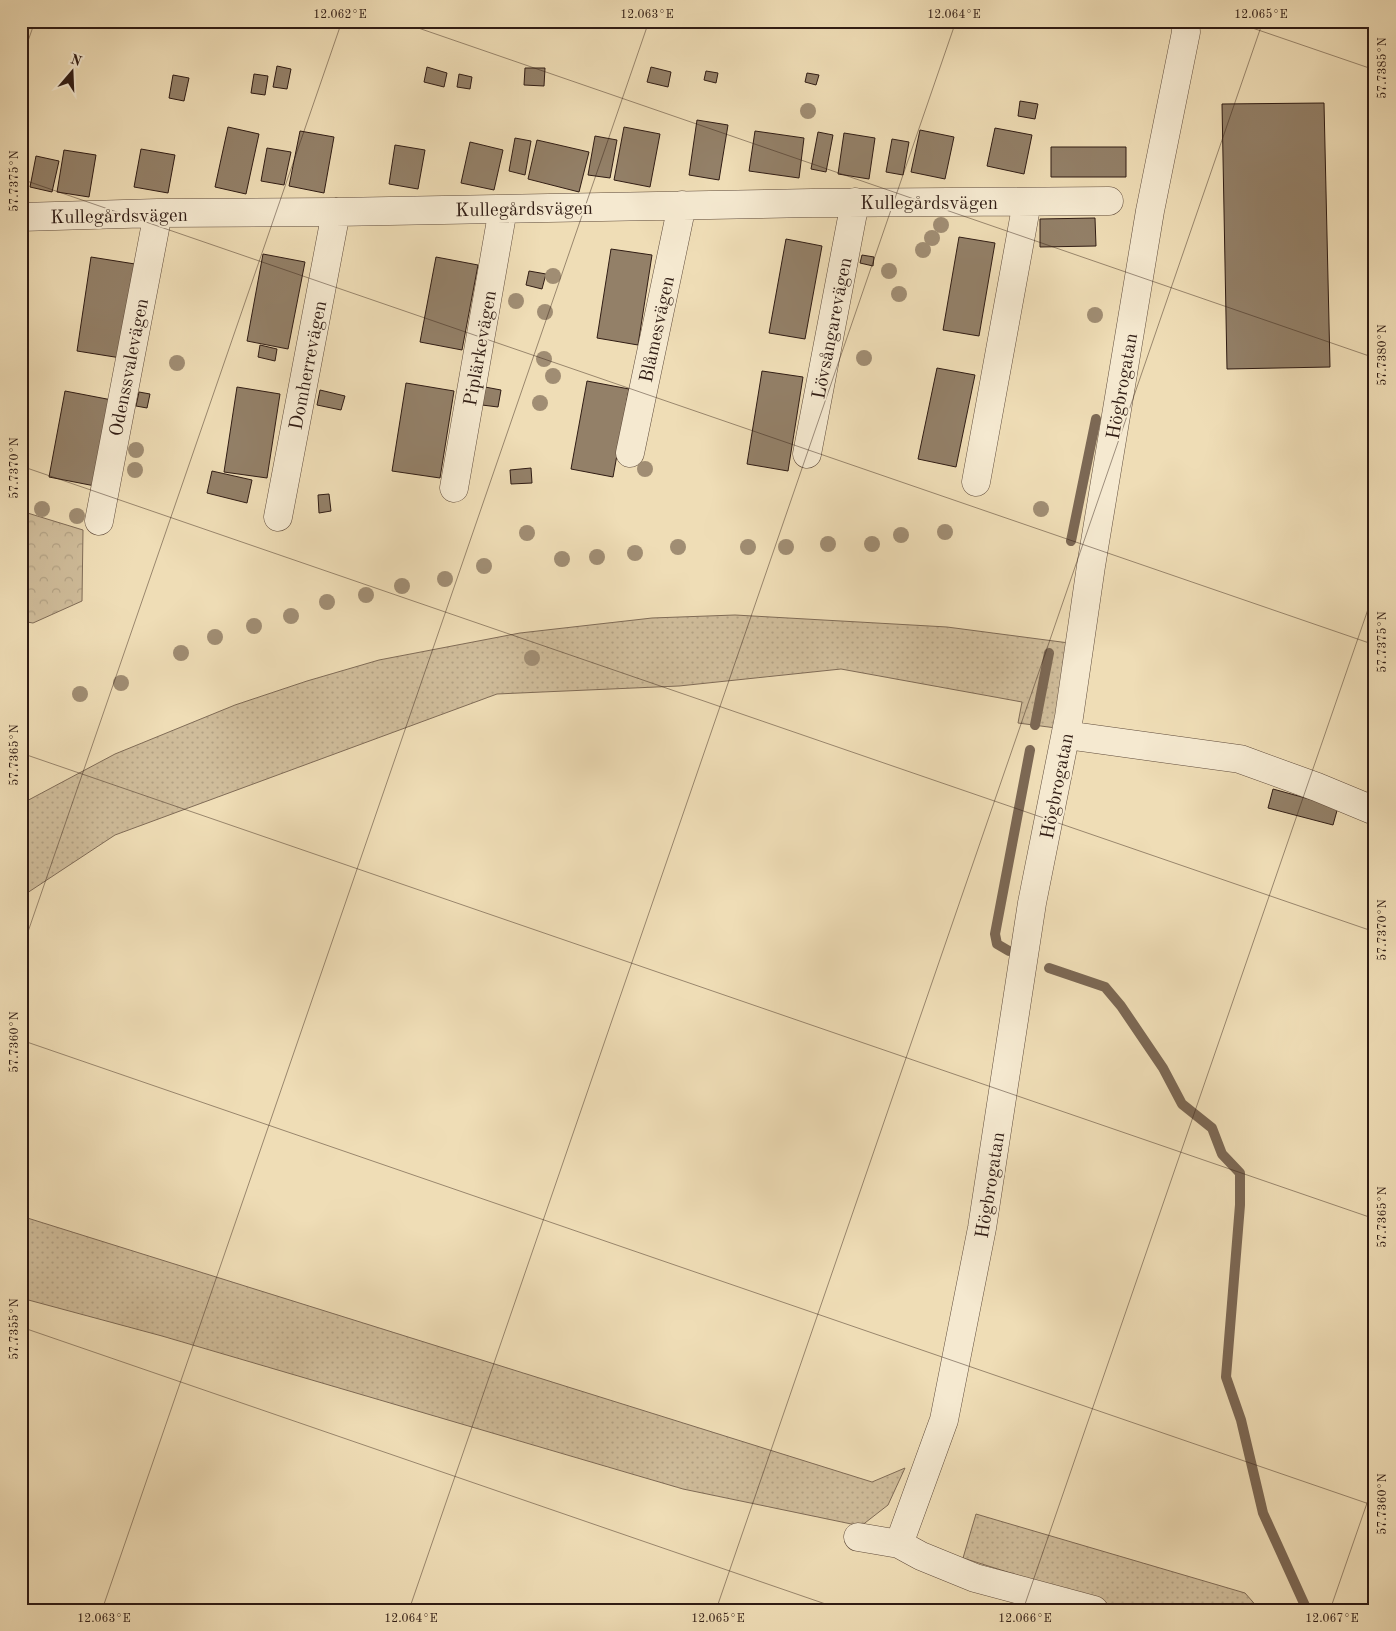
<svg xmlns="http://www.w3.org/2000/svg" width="1396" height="1631" viewBox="0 0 1396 1631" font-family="'Old Standard TT',serif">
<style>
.grass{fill:url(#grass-dots);stroke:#806c57}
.forest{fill:url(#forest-crowns);stroke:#806c57}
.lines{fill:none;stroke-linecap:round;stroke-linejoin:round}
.stream{stroke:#7c6854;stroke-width:10}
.building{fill:#938068;stroke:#301c14}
.minor-casing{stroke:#604c3c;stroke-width:29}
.minor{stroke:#f5e9d0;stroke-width:28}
.tree{fill:#a08d73}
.ticks{fill:none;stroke:#301c14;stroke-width:1;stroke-opacity:0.45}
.labels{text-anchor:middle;stroke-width:4;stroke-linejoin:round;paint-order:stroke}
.street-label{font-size:19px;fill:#301c14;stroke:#f5e9d0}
.neatline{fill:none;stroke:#301c14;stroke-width:2}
.ticks-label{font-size:12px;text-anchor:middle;fill:#301c14}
</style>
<defs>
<pattern id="grass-dots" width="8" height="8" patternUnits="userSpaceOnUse" patternTransform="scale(1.25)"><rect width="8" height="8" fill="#cfbc9a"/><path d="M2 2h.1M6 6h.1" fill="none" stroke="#b2a184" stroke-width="1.8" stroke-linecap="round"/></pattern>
<pattern id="forest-crowns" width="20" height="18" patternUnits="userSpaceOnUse" patternTransform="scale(1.25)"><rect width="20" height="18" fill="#cfbc9a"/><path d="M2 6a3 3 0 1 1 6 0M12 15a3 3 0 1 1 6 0" fill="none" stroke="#b2a184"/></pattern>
</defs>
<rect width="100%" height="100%" fill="#efddb6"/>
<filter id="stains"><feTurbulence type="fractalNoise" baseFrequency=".004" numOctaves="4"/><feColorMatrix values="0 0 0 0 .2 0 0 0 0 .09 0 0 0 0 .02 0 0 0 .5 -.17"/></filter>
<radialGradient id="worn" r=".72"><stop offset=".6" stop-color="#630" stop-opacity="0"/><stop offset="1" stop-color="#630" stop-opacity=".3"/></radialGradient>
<!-- grass -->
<path class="grass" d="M735,615L947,627L1069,643L1056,728L1018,723L1022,702L841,669L679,686L497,694L115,835L21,897V804L115,754L235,705L307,681L379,660L520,633L652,618Z
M21,1216L872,1482L905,1468L888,1505L861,1526L683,1489L162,1336L21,1298Z
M976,1514L1245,1593L1260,1610H1128L963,1558Z"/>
<!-- forest -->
<path class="forest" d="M21,511L83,530L82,601L33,623L21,621Z"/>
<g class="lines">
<!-- stream -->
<path class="stream" d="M1071,541L1096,419
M1035,725L1049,653
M1009,951L997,944L995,934L1030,750
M1049,968L1105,987L1121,1006L1163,1068L1182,1104L1212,1128L1222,1154L1240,1173V1205L1226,1377L1241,1420L1263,1513L1307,1610"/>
</g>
<!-- building -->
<path class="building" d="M277,66L291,69L287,89L273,87Z
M427,67L447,73L444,87L424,82Z
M651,67L671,72L668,87L647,82Z
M525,68H545L544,86L524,85Z
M706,71L718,73L716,83L704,80Z
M807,73L819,75L816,85L805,82Z
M254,74L268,76L265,95L251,93Z
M459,74L472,77L470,89L457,87Z
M173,75L189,78L184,101L169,98Z
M1020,101L1038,104L1035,119L1018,116Z
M1371,102H1375V365H1374Z
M1324,103L1330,367L1227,369L1222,104Z
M697,120L728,125L719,180L689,175Z
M228,127L259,134L246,194L215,187Z
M624,127L660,134L650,187L614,180Z
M995,128L1032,135L1024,174L987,166Z
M920,130L954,137L945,179L911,172Z
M300,131L334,137L324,193L289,186Z
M755,131L804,138L799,178L749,171Z
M818,132L833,135L826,172L811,169Z
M844,133L875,138L869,179L838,174Z
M595,136L617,140L610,178L588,175Z
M515,138L531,141L525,175L509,171Z
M892,139L909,142L903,175L886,172Z
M537,140L589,152L579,192L528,179Z
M470,142L503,150L494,190L461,183Z
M395,145L425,150L418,189L389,184Z
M1051,147H1126V177H1051Z
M267,148L291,152L284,185L261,181Z
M141,149L175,155L168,193L134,187Z
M64,150L96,155L89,197L57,192Z
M36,156L59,161L52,192L30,187Z
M1095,218L1096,246L1040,247V219Z
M959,237L995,243L979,336L943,330Z
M786,239L822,246L805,339L769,333Z
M611,249L652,255L638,345L597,338Z
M263,254L305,262L288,349L247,341Z
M862,255L874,257L873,266L860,263Z
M91,257L135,264L121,358L77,351Z
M436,257L478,265L462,350L420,342Z
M529,271L546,274L542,289L526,285Z
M260,345L277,349L275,361L258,357Z
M937,368L975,375L956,467L918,459Z
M762,371L803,377L788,471L747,464Z
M587,381L629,389L613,477L571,469Z
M406,383L454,391L440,478L392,471Z
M237,387L280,394L267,478L224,472Z
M485,387L501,390L498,407L482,405Z
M320,390L345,396L341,410L317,405Z
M65,391L112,400L95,486L49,477Z
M139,392L150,394L147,408L136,406Z
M531,468L532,483L511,484L510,470Z
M212,471L252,480L247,503L207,493Z
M329,494L331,511L319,513L318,495Z
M1273,789L1338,807L1333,825L1268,808Z"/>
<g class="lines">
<defs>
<path id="minor" d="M21,217L158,213L336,212L812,203L1109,201
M630,453L682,205
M807,454L855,202
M976,482L1027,202
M454,488L503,209
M278,517L336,212
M99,521L158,213
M1066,735L1240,759L1317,787L1375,811
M858,1537L899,1544L921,1556L975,1578L1094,1610
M899,1544L944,1420L982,1228L1032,903L1069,717L1091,566L1150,211L1186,32L1185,21"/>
</defs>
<!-- minor casing -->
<use href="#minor" class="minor-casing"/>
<!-- minor -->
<use href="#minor" class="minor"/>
</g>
<!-- trees -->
<g class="tree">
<circle cx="808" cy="111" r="8"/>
<circle cx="941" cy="225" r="8"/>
<circle cx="932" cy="238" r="8"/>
<circle cx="923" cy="250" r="8"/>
<circle cx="889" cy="271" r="8"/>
<circle cx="553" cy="276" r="8"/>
<circle cx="899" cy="294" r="8"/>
<circle cx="516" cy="301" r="8"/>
<circle cx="545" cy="312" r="8"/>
<circle cx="1095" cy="315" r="8"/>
<circle cx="864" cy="358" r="8"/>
<circle cx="544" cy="359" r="8"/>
<circle cx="177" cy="363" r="8"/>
<circle cx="553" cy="376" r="8"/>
<circle cx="540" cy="403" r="8"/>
<circle cx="136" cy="450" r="8"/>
<circle cx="645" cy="469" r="8"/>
<circle cx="135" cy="470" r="8"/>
<circle cx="42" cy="509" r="8"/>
<circle cx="1041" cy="509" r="8"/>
<circle cx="77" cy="516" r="8"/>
<circle cx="945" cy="532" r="8"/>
<circle cx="527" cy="533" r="8"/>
<circle cx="901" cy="535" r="8"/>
<circle cx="828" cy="544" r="8"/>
<circle cx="872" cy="544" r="8"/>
<circle cx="678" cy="547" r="8"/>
<circle cx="748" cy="547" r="8"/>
<circle cx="786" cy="547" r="8"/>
<circle cx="635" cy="553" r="8"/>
<circle cx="597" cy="557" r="8"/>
<circle cx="562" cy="559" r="8"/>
<circle cx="484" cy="566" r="8"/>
<circle cx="445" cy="579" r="8"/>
<circle cx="402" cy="586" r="8"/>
<circle cx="366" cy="595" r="8"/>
<circle cx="327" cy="602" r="8"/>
<circle cx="291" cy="616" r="8"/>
<circle cx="254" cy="626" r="8"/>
<circle cx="215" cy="637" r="8"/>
<circle cx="181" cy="653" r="8"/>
<circle cx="532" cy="658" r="8"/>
<circle cx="121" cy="683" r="8"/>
<circle cx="80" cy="694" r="8"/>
</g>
<!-- ticks -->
<path class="ticks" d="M398,21L1375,358M1232,21L1375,70M21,61L35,21M21,179L1375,645M21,466L1375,932M21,753L1375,1219M21,952L342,21M21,1040L1375,1506M21,1327L843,1610M102,1610L649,21M409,1610L956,21M716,1610L1263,21M1023,1610L1375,589M1330,1610L1375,1480"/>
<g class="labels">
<!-- street labels -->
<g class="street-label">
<text x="929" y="209">Kullegårdsvägen</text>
<text transform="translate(524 208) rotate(-1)" y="7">Kullegårdsvägen</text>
<text transform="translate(119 215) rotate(-1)" y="7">Kullegårdsvägen</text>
<text transform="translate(831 328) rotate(-79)" y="7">Lövsångarevägen</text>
<text transform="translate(656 329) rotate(-78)" y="7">Blåmesvägen</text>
<text transform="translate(479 348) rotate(-80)" y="7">Piplärkevägen</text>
<text transform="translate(307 365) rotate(-79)" y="7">Domherrevägen</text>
<text transform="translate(128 367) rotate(-79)" y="7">Odenssvalevägen</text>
<text transform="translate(1121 386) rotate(-80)" y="7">Högbrogatan</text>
<text transform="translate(1056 786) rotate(-79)" y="7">Högbrogatan</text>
<text transform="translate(989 1185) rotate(-81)" y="7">Högbrogatan</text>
</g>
</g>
<!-- margin -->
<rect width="1396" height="1631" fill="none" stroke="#efddb6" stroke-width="55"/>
<!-- north arrow -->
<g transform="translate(72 72) rotate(19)" stroke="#f5e9d0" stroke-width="4" paint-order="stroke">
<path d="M0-4L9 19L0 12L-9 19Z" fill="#301c14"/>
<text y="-8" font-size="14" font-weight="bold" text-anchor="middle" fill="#301c14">N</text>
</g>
<rect x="28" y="28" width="1340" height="1576" class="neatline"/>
<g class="ticks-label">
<text x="340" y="18">12.062°E</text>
<text x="647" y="18">12.063°E</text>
<text x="954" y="18">12.064°E</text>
<text x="1261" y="18">12.065°E</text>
<text transform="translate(1382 68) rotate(-90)" y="4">57.7385°N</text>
<text transform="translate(14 181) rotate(-90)" y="4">57.7375°N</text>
<text transform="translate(1382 355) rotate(-90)" y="4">57.7380°N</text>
<text transform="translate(14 468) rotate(-90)" y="4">57.7370°N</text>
<text transform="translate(1382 642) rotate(-90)" y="4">57.7375°N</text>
<text transform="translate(14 755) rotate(-90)" y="4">57.7365°N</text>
<text transform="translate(1382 930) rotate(-90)" y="4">57.7370°N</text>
<text transform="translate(14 1042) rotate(-90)" y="4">57.7360°N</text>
<text transform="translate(1382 1217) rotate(-90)" y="4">57.7365°N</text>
<text transform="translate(14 1329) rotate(-90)" y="4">57.7355°N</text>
<text transform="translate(1382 1504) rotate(-90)" y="4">57.7360°N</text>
<text x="104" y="1622">12.063°E</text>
<text x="411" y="1622">12.064°E</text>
<text x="718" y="1622">12.065°E</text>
<text x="1025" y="1622">12.066°E</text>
<text x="1332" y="1622">12.067°E</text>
</g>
<rect width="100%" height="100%" filter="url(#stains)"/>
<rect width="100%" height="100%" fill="url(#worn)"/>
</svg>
